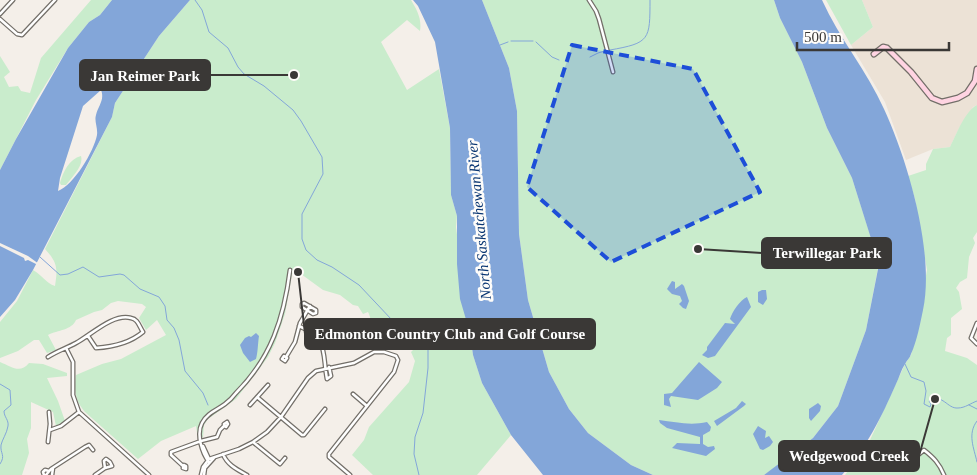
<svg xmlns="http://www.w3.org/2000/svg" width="977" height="475" viewBox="0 0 977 475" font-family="'Times New Roman',serif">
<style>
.built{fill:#ece2d6}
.green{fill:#c9eccc}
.water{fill:#83a6d9;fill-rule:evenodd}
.pier{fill:#f4efe9}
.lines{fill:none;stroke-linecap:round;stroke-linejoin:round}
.stream{stroke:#83a6d9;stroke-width:1}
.street-casing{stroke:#736f69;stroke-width:5}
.secondary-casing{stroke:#736f69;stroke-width:7}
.street{stroke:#fff;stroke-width:2.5}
.secondary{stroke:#ffd4e2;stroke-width:4.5}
.marked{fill:#1d4ed8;fill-opacity:0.2;stroke:#1d4ed8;stroke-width:4;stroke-dasharray:10 6;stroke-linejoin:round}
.labels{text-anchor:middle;stroke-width:5;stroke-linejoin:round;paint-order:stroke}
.water-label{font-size:15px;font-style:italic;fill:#093572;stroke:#fffdfa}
.leader{fill:none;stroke:#3a3836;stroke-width:2}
.callout-dot{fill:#3a3836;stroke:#fffdfa;stroke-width:2}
.callout{fill:#3a3836;stroke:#3a3836;stroke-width:2}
.callout-label{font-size:15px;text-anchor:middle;font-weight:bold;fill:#fff}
</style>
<rect width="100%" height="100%" fill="#f4efe9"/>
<!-- built -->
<path class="built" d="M862,0H977V105L973,107L959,128L950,147L933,149L906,160L885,102L851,45L873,27Z"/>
<!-- green -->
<path class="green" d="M91,0H112L100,15L89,22L68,48L36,100L0,170V56L10,72L4,77L9,87L18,86L21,91L30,93L41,58Z
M190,0H411C417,10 422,19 420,31L407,20L381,42L407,90L439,69L450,128L451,195L457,216L456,227L473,355L482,383L511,435L477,475H373L352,455L364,440L369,427L409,382L415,361L411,352L416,347L411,341L401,336L397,339L381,336L369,339L364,335L371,320L369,314L368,312L363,314L358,306L353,305L340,295L323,290L301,274H292L285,314L275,343L268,357L236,399L208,419L204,425L203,437L198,439L196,426L161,441L138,459L85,412C75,401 74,390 76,375L102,364L121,359L166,335L157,320L146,330L139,318L146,307L142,304L118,301L111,303L102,310L94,312L76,320C72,330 58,330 48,335L56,350L47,353L39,340H34L18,351L0,358V322L17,301L33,270C42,275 46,283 55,286C58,268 57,262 45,249L112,117L115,103L159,36Z
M482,0H774L780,18L802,62L827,128L852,178L879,263L866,330L838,406L813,438L775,468L764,475H653L631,465L588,433L569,409L549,372L528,300L519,234L517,111L509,68Z
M826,0H862L873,27L851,45Z
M977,105V232L973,238L975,243L969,257L967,278L960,282L956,288L959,292L962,309L951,318V335L947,338L945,351L967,358L977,365V475H845L870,440L905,364L911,355L927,270L915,199L908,176L926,170V164L933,149L950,147C956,135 965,111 977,105Z
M81,156C84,166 72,177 66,185H61L60,183C63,172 69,159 81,156Z
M0,362C12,367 20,374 29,363L43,364L67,373V376L47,378L58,401L65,421L56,426L53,412L31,402V428L27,439L29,453L22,475H0Z"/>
<!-- water -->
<path class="water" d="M112,0H190L159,36L115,103L112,117L33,270L15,300L0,317V170L16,139L68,48L89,22L100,15ZM101,90C105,100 98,106 96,115C94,121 98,128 97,135C94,151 74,185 58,191L60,178L83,106Z
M413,0H482L509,68L517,111L519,234L528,300L549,372L569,409L588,433L631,465L653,475H543L511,435L482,383L473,355L470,333L460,299L457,264V216L451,195L450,128L435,42L418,6Z
M774,0H822C839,38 867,71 884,109C908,161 935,253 923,310C920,324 917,341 911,354C910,358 907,360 905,364C901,370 899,378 896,384C881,418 867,447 842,475H764L813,438L838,406L866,330L879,264L852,178L827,128L802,62L780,18Z
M672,281L675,282V289L682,284L684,286L689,301L686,309L683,308L679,304L682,301L680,296L672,294L667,289Z
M762,290H766L767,299L763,305L758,302V292Z
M747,297L751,307L715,356L708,358L702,355L707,350V347L725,323L735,324L730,319C732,312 740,300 747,297Z
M256,333L259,336C258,341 258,352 256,359L250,362L243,353L240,345L245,338L249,336L251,337Z
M699,362L722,382L717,388L698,400L671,396L669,399L671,407L664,405V394L672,393Z
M742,401L746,404L744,406L717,426L714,421L736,408Z
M818,403L821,406L820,411L811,421L809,418V409Z
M659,420C676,422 690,426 707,422L711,427L710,431L703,435V444L708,447L714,446L715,449L706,456L672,448L677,443L700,444V437L667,428L660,423Z
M758,426L766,431L765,438L769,436L773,442L770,446L763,450L760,449L753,434Z"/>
<!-- pier -->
<path class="pier" d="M0,243L28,256L39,264L38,265L28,260L25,261L24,258L0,246Z"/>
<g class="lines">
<!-- stream -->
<path class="stream" d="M195,0L202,10L209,32L228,48L238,67L244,74L264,86L293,110L301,121L322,157L323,174L302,214V239L306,250L317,260L332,267L359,285L392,320L419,330L423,337L428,350V368L423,413L415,437L414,454L419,475
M511,41H533
M536,42L552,57L559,60
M500,45L508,42
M610,50C650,43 650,40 650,0
M590,57L598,53L605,51
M40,257L60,275L68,274L83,267L99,277L120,274L124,275L140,289L159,297L165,306L167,320L174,328L179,340L185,371L203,393L208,405
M905,364L911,377L924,382L926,391L924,404L930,407L931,404L929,401C943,393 947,409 958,408C965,408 971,403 977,401
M0,384L10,390L11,405L4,411C4,417 9,420 8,426C7,433 2,440 1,445C0,454 6,455 0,464
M969,405L977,409
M977,421C967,434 974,448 977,462"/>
<defs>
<path id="street" d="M589,0L596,11L599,19L613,72
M0,14L13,0
M0,19L17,34L22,35L55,0
M304,303L316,310V313L313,314L302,307V304Z
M977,323L971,338L977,344
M299,326C329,339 322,353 327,379L331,376L329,367
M66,348L73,362V395L79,412L149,475
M284,356L287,358L285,361L282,359Z
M48,357C57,351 67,348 76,343C91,335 113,313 131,318C138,319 139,326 143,332C130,343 112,347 96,348L88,336
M286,357L295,342L300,323L310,306
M353,394L367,406
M257,397L302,435H304L325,409
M250,405L268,385
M227,422L228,424L226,427L224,424Z
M50,430L61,426L79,412
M48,442L50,424L49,412
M253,442L280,464L285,458
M203,446L209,459
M223,454C227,465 238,470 247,475
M918,455L924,450C934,458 939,463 944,475
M209,462C202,453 196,434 202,423C207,413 217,410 225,404C229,401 233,397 236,393C271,358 284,318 290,270
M184,465L186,466V469L183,468Z
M183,466L171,455V452L201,441L217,437L220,430L224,426
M44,475L43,472L45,470L49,471
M46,475L51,469L85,447L89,445L93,450
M52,475L53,468
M95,475L105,468L112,466L110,462L106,459L104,461L105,468
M201,475L203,467L209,459L239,449L253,442L267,432L281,417L308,378L316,371L354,363L374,352H384L396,356L398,360L394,372L329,454V457L350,475
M204,475L205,468L214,458"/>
<path id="secondary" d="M874,54L883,47L887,48L911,72L932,98L942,102L958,98L967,93L975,81L977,69"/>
</defs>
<!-- street casing -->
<use href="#street" class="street-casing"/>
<!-- secondary casing -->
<use href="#secondary" class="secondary-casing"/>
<!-- street -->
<use href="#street" class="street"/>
<!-- secondary -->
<use href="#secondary" class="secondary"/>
</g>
<!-- marked area -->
<path class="marked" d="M572,45L693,69L760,192L611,262L527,187Z"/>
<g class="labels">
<!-- water labels -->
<g class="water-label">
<text transform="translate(479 220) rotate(-95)" y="5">North Saskatchewan River</text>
</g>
</g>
<!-- callouts -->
<path class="leader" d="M294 75L210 75M698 249L762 253M298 272L305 334M935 399L919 456"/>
<g class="callout-dot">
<circle cx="294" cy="75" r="5"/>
<circle cx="698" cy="249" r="5"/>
<circle cx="298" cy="272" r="5"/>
<circle cx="935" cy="399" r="5"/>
</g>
<g class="callout">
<rect x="80" y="60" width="130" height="30" rx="5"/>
<rect x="762" y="238" width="129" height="30" rx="5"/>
<rect x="305" y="319" width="290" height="30" rx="5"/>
<rect x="779" y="441" width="140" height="30" rx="5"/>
</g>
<g class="callout-label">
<text x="145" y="81">Jan Reimer Park</text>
<text x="827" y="258">Terwillegar Park</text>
<text x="450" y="339">Edmonton Country Club and Golf Course</text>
<text x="849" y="461">Wedgewood Creek</text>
</g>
<!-- scale -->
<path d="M797 42v8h152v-8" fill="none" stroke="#3a3836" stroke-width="2.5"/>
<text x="804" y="42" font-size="15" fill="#3a3836" stroke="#fffdfa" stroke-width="4" paint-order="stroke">500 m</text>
</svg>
